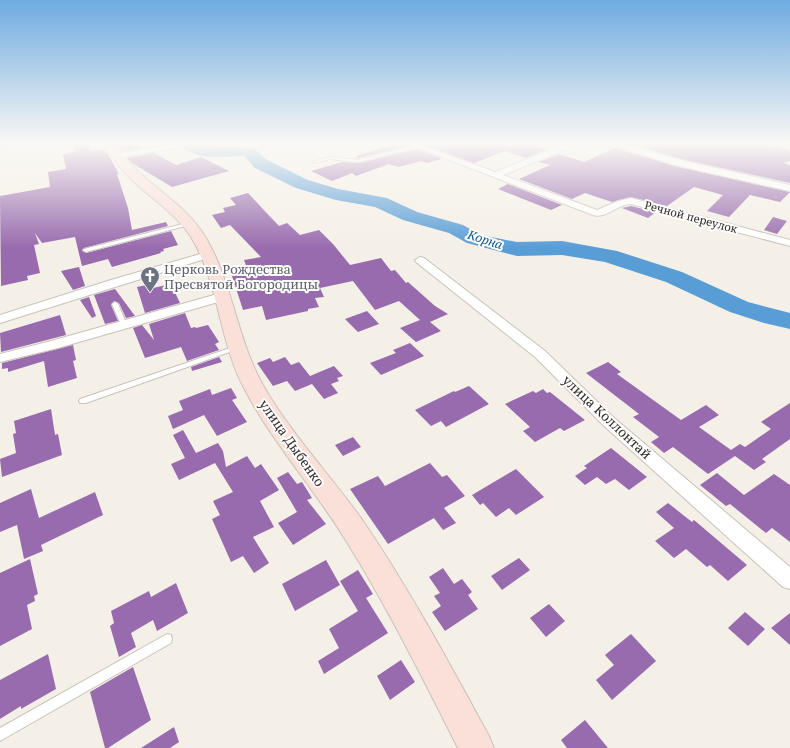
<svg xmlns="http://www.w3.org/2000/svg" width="790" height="748" viewBox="0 0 790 748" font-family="'Noto Serif',serif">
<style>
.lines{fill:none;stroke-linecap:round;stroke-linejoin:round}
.river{fill:#599dd6;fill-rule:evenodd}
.building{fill:#986bae}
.service-casing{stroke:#c7c2ba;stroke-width:2}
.minor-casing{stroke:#c7c2ba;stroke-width:2}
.tertiary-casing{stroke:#c7c2ba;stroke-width:2}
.secondary-casing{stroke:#c7c2ba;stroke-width:2}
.service{fill:#fff;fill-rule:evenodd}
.minor{fill:#fff;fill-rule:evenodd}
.tertiary{fill:#fff;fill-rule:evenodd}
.secondary{fill:#fbe0da;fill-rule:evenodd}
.labels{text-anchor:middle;stroke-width:4;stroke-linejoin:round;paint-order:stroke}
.far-street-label{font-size:11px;fill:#2e2c29;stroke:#fffdfc}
.far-water-label{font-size:12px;font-style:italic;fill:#05598f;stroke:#fffdfc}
.worship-label{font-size:13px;fill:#5b616d;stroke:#fffdfc;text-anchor:start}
.street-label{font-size:13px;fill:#2e2c29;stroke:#fffdfc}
</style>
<rect width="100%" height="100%" fill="#f5f0e7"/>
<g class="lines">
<!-- river -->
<path class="river" d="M180,144L254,148L267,160L308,180L338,189L387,198L417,212L463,225L481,235L517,242L562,241L617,251L682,272L748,302L790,313V329L764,323L730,312L666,282L605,262L562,255L517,256L467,243L449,233L403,220L375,207L336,200L296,188L255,168L244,156C225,156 193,162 180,144Z"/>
</g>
<!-- building -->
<path class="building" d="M74,144H87L91,151L105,149L119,174H117L128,208L132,230L166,222L168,226L84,248L82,251L86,253L171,231L178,245L163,249L164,251L160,252L161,253L112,267L108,259L82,266L75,237L42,243L35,233L39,244L34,245L40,273L27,276L28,280L1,286L0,196L50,187L48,172L66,169L63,155L76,151Z
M132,144H136L144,148L122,151L119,146Z
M395,144H407L408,146L359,158H355L358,157L356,156Z
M421,144H530L547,150L526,158L505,151L474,163Z
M631,144H768L790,151V161L783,163L790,165V183L681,159Z
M615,148L674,166L790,192L780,202L750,195L729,217L707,211L723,195L694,187L667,206L631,197L612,202L585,193L572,199L519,179L550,165L539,162L559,154L584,162Z
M417,149L442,159L427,163L421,161L399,167L389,164L356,176L352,173L332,181L311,171L342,162L359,163Z
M154,153L176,165L201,157L229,171L172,187L132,163L127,158Z
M508,184L562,205L551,210L498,189Z
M248,193L279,226L287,223L300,235L319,230L333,244L350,265L381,258L391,271L395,270L406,283L408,282L435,306L448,314L430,322L441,331L416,342L400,328L420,320L399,301L375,310L353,281L320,288L324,297L315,298L319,307L308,309V311L266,320L262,306L243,310L231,273L247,268L244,260L261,257L230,225L221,228L212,215L225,212L223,208L236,205L230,198Z
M631,206L656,212L648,218L622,208Z
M773,217L787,221L777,234L764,230Z
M79,267L85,286L73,290L61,271Z
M151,284L153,288L171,284L180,303L145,313L137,287Z
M115,289L135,316L126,318L119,303L114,301L111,305L118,321L105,324L94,295Z
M89,297L96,316L92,318L80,300Z
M367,311L379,324L358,332L345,319Z
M185,313L191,328L195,327L196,328L208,325L219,342L215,344L219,350L187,361L181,347L145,358L133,328L142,325L154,340L149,324Z
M60,315L66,335L1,352L0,333Z
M410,343L424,356L381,375L370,363L396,353L393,350Z
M73,345L76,360L73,361L77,378L48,387L44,361L8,372V368L2,369V363Z
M219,357L222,362L192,371L191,367Z
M285,357L291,365L299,362L310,376L334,366L343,376L337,378L339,381L331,384L338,393L324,399L312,384L295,391L287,381L273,386L257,363L270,358L273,362Z
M608,362L621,372L617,374L681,420L706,405L719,415L699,427L731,450L740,444L745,447L771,429L761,422L790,403V439L762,459L766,462L754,470L735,456L708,474L673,447L664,453L651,442L659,437L633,417L639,414L586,373Z
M469,386L489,404L446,427L441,421L431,426L415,410L454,391L455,392Z
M231,388L237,398L232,400L247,422L217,436L204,415L173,429L168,416L183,410L179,401L210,389L212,395Z
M543,389L547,393L550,392L585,420L564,431L560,428L535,442L523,431L530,427L505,404L533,391L536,393Z
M51,409L55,435L58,434L62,455L2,477L0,459L16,453L13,434L16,433L14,421Z
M183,430L196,453L218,443L223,451L226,467L247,456L255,468L261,464L279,490L260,501L274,527L253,537L269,563L254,573L243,556L231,562L212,519L220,515L213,501L233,492L215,463L179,480L171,464L185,458L173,435Z
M353,437L361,447L343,456L335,445Z
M611,448L647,477L629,490L615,479L606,484L597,477L585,485L575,476L587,468L584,466Z
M430,463L442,477L447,475L465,496L444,508L456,523L443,530L434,518L388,544L350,489L378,476L385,486Z
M516,469L544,497L516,515L509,508L496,517L483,503L480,505L472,495Z
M288,472L297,484L302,482L312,498L307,500L326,524L293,545L278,523L297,512L277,478Z
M717,473L744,495L774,474L790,485V542L772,528L766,533L730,504L726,506L700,485Z
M31,489L39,518L95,492L103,515L41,545L43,551L24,559L17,525L0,532V503Z
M668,503L692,522L694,520L747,565L728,581L710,565L707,567L686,549L674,558L655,541L674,528L656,512Z
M519,558L530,570L502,590L491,576Z
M30,559L38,594L34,596L35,601L27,605L32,629L0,646V573Z
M326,560L340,585L295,611L282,584Z
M443,568L454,584L462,579L472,592L468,595L478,609L445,631L432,612L441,606L434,596L440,593L429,577Z
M358,570L373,594L366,598L388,633L324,674L318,661L339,648L329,629L358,611L340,581Z
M176,583L188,613L157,631L153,620L131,633L136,647L119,657L110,626L114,623L111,611L149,591L151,597Z
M549,604L565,621L546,637L530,618Z
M745,612L765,629L748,646L728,628Z
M790,613V645L771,628Z
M631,634L656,661L612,700L596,680L614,665L605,655Z
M48,654L56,689L21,709V706L0,719V680Z
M401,660L415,682L390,700L377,676Z
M133,667L151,720L108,748H105L90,692Z
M585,720L608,748H567L561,740Z
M174,727L179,742L170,748H141Z"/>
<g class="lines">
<defs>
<path id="service" d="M15,144H22L0,148V146Z
M417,145H418V147L359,162L330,159L314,163L312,162L330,157L359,160Z
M187,223L189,224V225L86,252L83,250L84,249Z
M115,302L118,304L127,325L126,326L124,327L121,325L112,304Z
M236,346L238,347L239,348L238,349L86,403H80L79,401L80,399Z
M167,634L171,635L172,639L171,643L0,741V728Z"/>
<path id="minor" d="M177,144H193L189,146L116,158L112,156L116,154Z
M408,144H418L495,172L565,144H575L574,146L503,175L597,210L618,201L631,198L790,240V246L631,204C617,204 607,219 593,215Z
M776,144L790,145V149L777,146Z
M207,252L211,253L212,255L211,257L0,323V315L111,280Z
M420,257L424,258L545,351L613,417L790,567V589L783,587L603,425L535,357L416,262L415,260Z
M221,293L225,294L227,297L225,300L58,348L0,362V354L51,341Z"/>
<path id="tertiary" d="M613,144H627L681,160L790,185V191L674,165L615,146Z"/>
<path id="secondary" d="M105,144H115C138,182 183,199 206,238C233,284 237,340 264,387C292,435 331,476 363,521C410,590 449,663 489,736L494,748H458C422,677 387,606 345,539C313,487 272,442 244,388C219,341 219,283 191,237C177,215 154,200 135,183C122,171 113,159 105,144Z"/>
</defs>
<!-- service casing -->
<use href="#service" class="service-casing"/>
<!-- minor casing -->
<use href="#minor" class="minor-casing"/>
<!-- tertiary casing -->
<use href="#tertiary" class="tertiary-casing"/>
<!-- secondary casing -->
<use href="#secondary" class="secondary-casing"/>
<!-- service -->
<use href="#service" class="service"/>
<!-- minor -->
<use href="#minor" class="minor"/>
<!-- tertiary -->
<use href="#tertiary" class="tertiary"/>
<!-- secondary -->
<use href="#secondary" class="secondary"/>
</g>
<!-- sky -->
<linearGradient id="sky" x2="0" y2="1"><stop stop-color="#6fabe1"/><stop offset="0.58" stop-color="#faf8f4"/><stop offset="1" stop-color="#faf8f4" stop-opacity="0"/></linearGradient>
<rect width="790" height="248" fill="url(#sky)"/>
<!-- icons -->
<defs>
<symbol id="church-pin" viewBox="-11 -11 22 30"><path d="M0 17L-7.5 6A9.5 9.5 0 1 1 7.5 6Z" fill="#6b7280" stroke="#fffdfc"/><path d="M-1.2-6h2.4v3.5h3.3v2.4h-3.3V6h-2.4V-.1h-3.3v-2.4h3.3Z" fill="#fff"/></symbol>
</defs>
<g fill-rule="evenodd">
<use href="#church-pin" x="139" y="265" width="22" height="30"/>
</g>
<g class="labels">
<!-- far-street labels -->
<g class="far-street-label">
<text transform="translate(691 217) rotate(15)" y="4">Речной переулок</text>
</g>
<!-- far-water labels -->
<g class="far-water-label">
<text transform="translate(485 240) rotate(18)" y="4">Корна</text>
</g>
<!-- worship labels -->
<g class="worship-label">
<text x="164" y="274">Церковь Рождества<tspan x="164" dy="15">Пресвятой Богородицы</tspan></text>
</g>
<!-- street labels -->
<g class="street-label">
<text transform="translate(607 417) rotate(43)" y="5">улица Коллонтай</text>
<text transform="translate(292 443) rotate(55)" y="5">улица Дыбенко</text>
</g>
</g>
</svg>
